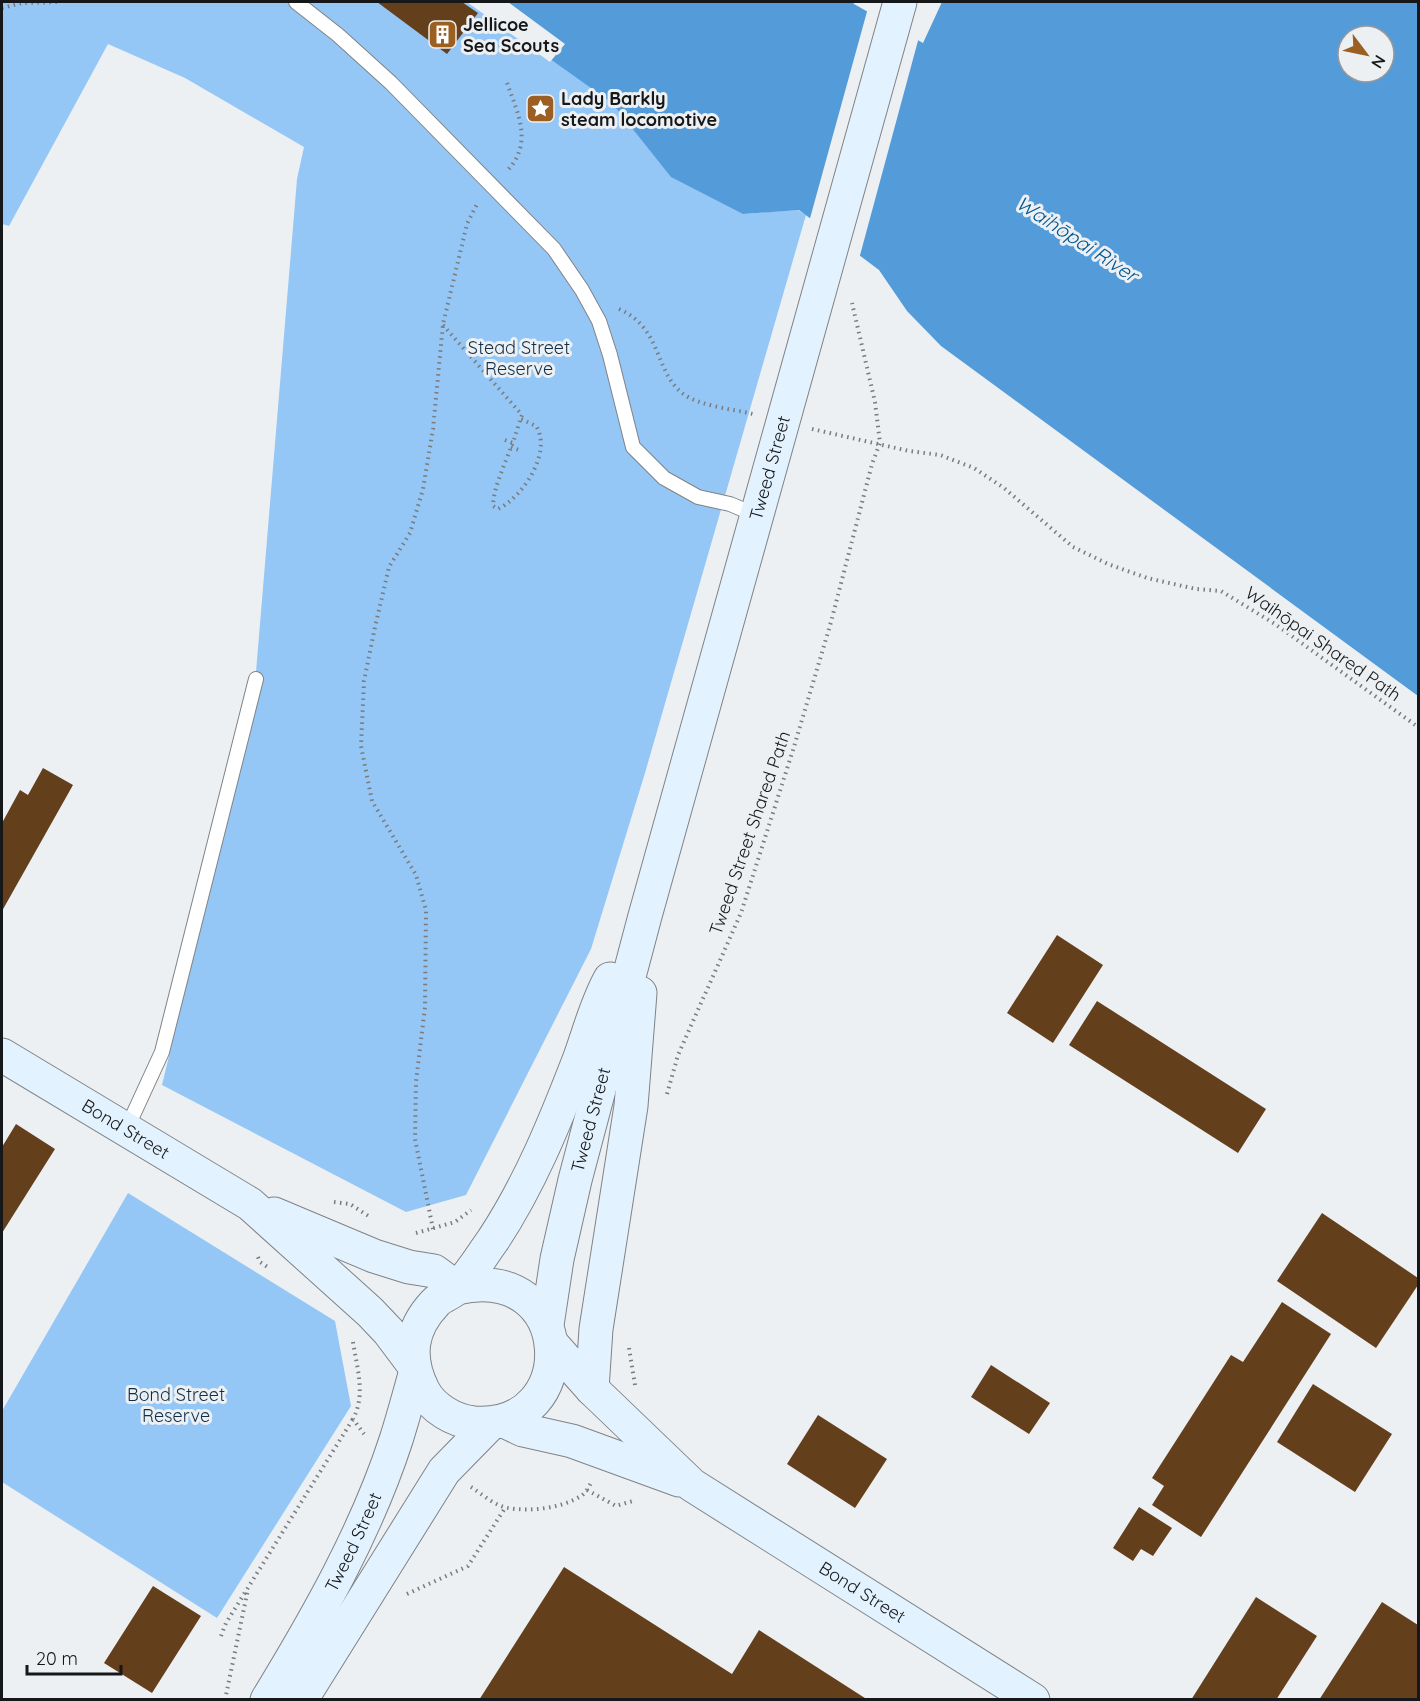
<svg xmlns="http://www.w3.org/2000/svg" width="1420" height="1701" viewBox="0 0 1420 1701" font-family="Quicksand,sans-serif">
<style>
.green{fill:#95c7f6}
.water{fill:#549bda;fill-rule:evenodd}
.pier{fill:#edf0f3}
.building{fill:#633f1c}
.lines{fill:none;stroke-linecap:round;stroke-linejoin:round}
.service-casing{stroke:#808385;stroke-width:16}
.secondary-casing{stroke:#808385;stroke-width:35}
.path{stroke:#797b7d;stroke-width:4;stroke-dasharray:1.5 4.5;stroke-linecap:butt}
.service{stroke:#fff;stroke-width:14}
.secondary{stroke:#e3f2ff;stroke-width:33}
.labels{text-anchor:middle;stroke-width:6;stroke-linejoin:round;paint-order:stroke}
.poi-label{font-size:18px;font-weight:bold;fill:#161718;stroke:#edf0f3;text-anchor:start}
.park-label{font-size:18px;fill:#102e48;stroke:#edf0f3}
.street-label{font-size:18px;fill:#161718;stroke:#edf0f3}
.water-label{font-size:20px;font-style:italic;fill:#005792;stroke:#edf0f3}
</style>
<rect width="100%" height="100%" fill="#edf0f3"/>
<!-- green -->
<path class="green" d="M2,2H747L743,214L798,210L806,215L645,773L591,949L466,1195L406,1212L162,1085L253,708L297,179L304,147L185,78L108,44L9,226L2,224Z
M128,1193L335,1321L351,1406L217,1618L2,1482V1411Z"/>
<!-- water -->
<path class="water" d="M470,2H853L854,4L923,43L942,2H1418V696L941,346L907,311L879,270L799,210L743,214L671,177L612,103ZM1348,36H1384V72H1348Z"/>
<!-- pier -->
<path class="pier" d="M467,2H508L565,44L550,62Z
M868,8L919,37L859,259L809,222Z"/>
<!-- building -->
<path class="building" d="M377,2H462L478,13L447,54Z
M43,768L73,785L2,911V823L20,790L28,795Z
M1057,935L1103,965L1053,1043L1007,1013Z
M1097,1001L1266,1109L1238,1153L1069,1045Z
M16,1124L55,1149L2,1233V1147Z
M1322,1213L1418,1278V1285L1376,1348L1277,1281Z
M1282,1302L1331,1334L1201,1537L1152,1505L1164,1486L1152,1478L1231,1355L1243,1362Z
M991,1365L1050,1403L1029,1434L971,1397Z
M1313,1384L1392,1434L1355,1492L1277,1442Z
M818,1415L887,1459L855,1508L787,1464Z
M1139,1507L1172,1528L1153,1556L1141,1549L1133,1561L1113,1548Z
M564,1567L732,1674L759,1630L868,1700H479Z
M153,1586L201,1616L152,1693L104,1663Z
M1256,1597L1317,1636L1276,1700H1191Z
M1382,1602L1418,1625V1700H1319Z"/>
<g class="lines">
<defs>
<path id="service" d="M296,2L338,35L391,83L554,249L582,290L599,321L610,355L633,447L664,478L698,497L730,504L756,515
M127,1128L162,1052L256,679"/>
<g id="secondary">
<path id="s1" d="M2,1055L250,1204L370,1312L389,1332L413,1364"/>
<path d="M274,1214L374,1256L409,1267L434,1271L457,1288"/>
<path d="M457,1288C577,1260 583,1431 474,1423C454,1421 432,1408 423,1390C407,1358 410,1329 435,1303C441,1296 451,1294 458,1287C471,1274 482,1255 493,1240C530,1184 555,1122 579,1060C589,1033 596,1004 610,979"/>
<path id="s2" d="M547,1325L557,1259L575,1180L645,916L900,2"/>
<path id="s3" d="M552,1344L592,1389L692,1485L1033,1700"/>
<path d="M592,1389L596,1329L631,1106L640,993"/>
<path d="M504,1421L523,1430L572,1441L679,1480"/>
<path id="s4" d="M267,1700C317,1618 366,1532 396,1440C403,1418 409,1396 415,1374"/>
<path d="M301,1700L444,1471L490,1424"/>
</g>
</defs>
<!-- service casing -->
<use href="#service" class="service-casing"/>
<!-- secondary casing -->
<use href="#secondary" class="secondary-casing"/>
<!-- path -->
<path class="path" d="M2,8L22,3L59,2
M507,83C518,114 533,142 508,170
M619,309C662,328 654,370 682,393C698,406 733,409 753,414
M443,325L522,415C518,425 516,436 511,447C505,464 493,489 493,506L498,509C522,498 553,452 536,426L521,419
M812,429L909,451L940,455L974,468L1004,488L1073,547L1108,564L1147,578L1196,589L1221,591L1275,624L1418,727
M505,440L513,443
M511,447L519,450
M667,1094L678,1055L741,913L793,750L831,622L872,464L880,443L875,402L852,303
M334,1202L350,1204L370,1217
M433,1229L415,1139L416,1082L425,1007L426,910L416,875L372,801L361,746L364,681L375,627L389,567L410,533L423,489L433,429L443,324L467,224L478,202
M416,1233L455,1222L471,1210
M258,1257L260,1262L269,1268
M353,1342C357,1368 366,1395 353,1419L364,1434
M629,1348L635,1385
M471,1487C482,1494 495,1506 508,1508C530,1512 562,1508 581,1496C586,1493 589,1486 592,1481
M587,1490L616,1506L636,1500
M407,1594L468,1566L505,1508
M221,1636L226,1623L353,1419
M225,1700L248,1589"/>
<!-- service -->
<use href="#service" class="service"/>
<!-- secondary -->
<use href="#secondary" class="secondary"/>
</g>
<!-- icons -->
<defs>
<symbol id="building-square" viewBox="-11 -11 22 22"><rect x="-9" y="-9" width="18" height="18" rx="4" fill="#9b5f21" stroke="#edf0f3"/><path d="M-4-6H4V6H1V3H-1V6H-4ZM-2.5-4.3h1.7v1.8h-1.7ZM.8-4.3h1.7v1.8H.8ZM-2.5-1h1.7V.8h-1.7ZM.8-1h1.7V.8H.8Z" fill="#fff"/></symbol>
<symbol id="sight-square" viewBox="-11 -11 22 22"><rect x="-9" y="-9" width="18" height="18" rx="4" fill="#9b5f21" stroke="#edf0f3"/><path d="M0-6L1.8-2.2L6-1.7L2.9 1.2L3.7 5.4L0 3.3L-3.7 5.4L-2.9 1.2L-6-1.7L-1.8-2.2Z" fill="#fff"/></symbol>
</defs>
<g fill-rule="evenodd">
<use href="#building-square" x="426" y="18" width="33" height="33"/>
<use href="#sight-square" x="524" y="92" width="33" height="33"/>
</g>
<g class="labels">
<!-- poi labels -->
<g class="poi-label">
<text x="463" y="31">Jellicoe<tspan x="463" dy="21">Sea Scouts</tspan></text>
<text x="561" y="105">Lady Barkly<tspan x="561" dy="21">steam locomotive</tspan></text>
</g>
<!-- park labels -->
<g class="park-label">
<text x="519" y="354">Stead Street<tspan x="519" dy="21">Reserve</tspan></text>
<text x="176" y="1401">Bond Street<tspan x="176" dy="21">Reserve</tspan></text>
</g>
<!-- street labels -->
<g class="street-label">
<text dy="6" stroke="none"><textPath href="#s2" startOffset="886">Tweed Street</textPath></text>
<text transform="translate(1323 644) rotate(35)" y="6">Waihōpai Shared Path</text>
<text transform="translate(750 833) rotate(-71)" y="6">Tweed Street Shared Path</text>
<text dy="6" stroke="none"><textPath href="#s2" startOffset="210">Tweed Street</textPath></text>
<text dy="6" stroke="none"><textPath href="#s1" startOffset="144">Bond Street</textPath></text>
<text dy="6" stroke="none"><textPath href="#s4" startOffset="180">Tweed Street</textPath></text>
<text dy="6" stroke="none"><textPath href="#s3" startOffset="400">Bond Street</textPath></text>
</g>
<!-- water labels -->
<g class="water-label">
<text transform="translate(1077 239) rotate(33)" y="7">Waihōpai River</text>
</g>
</g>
<!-- border -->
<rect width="1420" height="1701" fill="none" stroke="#161718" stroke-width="6"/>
<!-- north arrow -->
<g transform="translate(1366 54) rotate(122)"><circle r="28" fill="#edf0f3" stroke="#97999b" stroke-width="1.5"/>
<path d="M0-4.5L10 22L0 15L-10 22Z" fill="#9b5f21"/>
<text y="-9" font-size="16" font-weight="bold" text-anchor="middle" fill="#161718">N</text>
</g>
<!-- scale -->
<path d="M27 1665v9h94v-9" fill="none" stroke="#161718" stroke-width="3"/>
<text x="36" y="1665" font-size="18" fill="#161718" stroke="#edf0f3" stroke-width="4.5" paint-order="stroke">20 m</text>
</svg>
